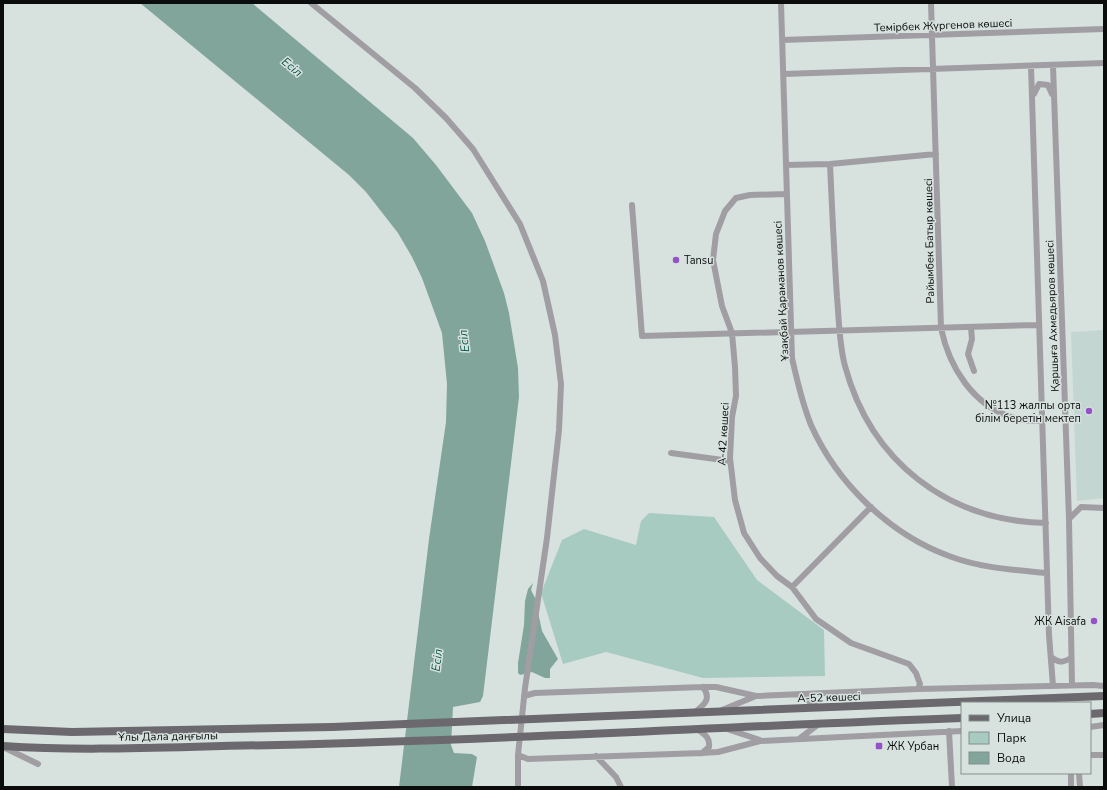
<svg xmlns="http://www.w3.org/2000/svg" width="1107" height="790" viewBox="0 0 1107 790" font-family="'Nunito Sans',sans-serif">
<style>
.built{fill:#c3d6d1}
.green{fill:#a8cbc1}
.water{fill:#81a59b}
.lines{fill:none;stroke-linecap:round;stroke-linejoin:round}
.minor{stroke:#a09ea2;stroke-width:6}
.major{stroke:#6b686e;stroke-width:8}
.poi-dot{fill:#9552c7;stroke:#d7e2df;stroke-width:1.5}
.labels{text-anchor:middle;stroke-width:3;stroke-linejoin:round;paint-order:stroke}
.street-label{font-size:11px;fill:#0a0d0c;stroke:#d7e2df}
.poi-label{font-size:11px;fill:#0a0d0c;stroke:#d7e2df;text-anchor:start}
.water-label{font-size:12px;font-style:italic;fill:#0b5648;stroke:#d7e2df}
</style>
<rect width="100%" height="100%" fill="#d7e2df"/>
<!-- built -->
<path class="built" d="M1104,330V498L1077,501L1071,332Z"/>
<!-- green -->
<path class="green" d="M649,513L714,517L757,580L824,630L825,676L703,678L606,652L563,664L541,593L562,540L584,529L636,545L641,521Z"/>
<!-- water -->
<path class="water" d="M140,3H252L413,138L436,165L472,213L485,241L504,293L509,313L518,368L519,397L483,696L480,702L453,707L451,745L454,753L472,754L477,757L472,787H399L429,539L446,422L447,384L442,333L422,278L412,257L398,233L366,192L349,175Z
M533,583L531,590L535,598L542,631L558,659L550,669V678H545L532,672L520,675L518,673V663L524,625L525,601L528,589Z"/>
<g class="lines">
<!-- minor -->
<path class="minor" d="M311,3L415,88L446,118L473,149L520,224L543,281L555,335L561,384L559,430L547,538L525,688L518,755V787
M781,3L792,358C797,380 802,403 811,425C837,483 889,534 949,556C980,568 1014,570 1047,573
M931,3L941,328C949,367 973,406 1014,418C1023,421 1033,421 1042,421
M782,40L1104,29
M1031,66L1049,635L1053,686
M1053,66L1069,519L1072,685
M784,74L1104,63
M1034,94L1039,84L1048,85L1052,94
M830,164C832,208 834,252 837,297C839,319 839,344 845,366C871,462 948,521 1046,523
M786,165L830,164L936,154
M787,194L750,195L736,198L725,211L716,234L713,260L722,306L732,333L735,367L736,396L732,417L730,458L735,500L744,533L760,558L777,576L792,587L816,619L851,643L909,664L916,673L920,684L918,689
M632,205L642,336L1038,325
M971,328L972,339L968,354L974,371
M671,453L730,461
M1069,519L1081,507L1104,508
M792,587L871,507
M1051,657C1059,663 1062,663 1071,658
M800,695L819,708
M524,696L535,693L703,687H716L756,696L918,689L1093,685L1104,686
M722,710L756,696
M695,712C704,705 712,699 703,687
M1090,727L1104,725
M697,729C705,735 710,737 709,747L702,753
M727,729L760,740
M949,731L952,787
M799,739L820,723
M3,747L38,764
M518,755L528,759L702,753L718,752L760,741L962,731
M1090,755H1104
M596,756L616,777L621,787
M1079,773L1080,787
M1071,787V773"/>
<!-- major -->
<path class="major" d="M1090,714L1104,713
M3,729L72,732L332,727L1104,696
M3,746C94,752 186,746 278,745C506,740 734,726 962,718"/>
</g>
<!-- markers -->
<g class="poi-dot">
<circle cx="676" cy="260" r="4"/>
<circle cx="1089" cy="411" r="4"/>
<circle cx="1094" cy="621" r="4"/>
<rect x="875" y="742" width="8" height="8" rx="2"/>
</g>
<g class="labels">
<!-- street labels -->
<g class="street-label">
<text transform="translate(943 25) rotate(-2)" y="4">Темірбек Жүргенов көшесі</text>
<text transform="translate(929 241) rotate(-91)" y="4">Райымбек Батыр көшесі</text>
<text transform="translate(781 291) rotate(-93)" y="4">Ұзақбай Қараманов көшесі</text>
<text transform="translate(1052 316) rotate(-92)" y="4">Қаршыға Ахмедьяров көшесі</text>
<text transform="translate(723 434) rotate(-87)" y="4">А-42 көшесі</text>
<text transform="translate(829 697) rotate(-2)" y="4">А-52 көшесі</text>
<text transform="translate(168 736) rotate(-1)" y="4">Ұлы Дала даңғылы</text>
</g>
<!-- poi labels -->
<g class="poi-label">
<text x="684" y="264">Tansu</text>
<text x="1081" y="409" text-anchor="end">№113 жалпы орта<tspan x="1081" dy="13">білім беретін мектеп</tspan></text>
<text x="1086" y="625" text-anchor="end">ЖК Aisafa</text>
<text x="887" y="750">ЖК Урбан</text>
</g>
<!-- water labels -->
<g class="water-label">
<text transform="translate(292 67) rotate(40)" y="4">Есіл</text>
<text transform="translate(464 341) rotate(-96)" y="4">Есіл</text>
<text transform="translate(437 660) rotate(-83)" y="4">Есіл</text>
</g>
</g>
<!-- border -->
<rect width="1107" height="790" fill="none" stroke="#0a0d0c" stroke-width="8"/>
<!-- legend -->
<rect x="961" y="702" width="130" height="72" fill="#d7e2df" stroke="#858d8b"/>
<rect x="969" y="715" width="20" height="6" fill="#6b686e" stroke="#858d8b"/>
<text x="997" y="722" font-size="12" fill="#0a0d0c">Улица</text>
<rect x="969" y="732" width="20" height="12" fill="#a8cbc1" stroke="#858d8b"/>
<text x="997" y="742" font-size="12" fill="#0a0d0c">Парк</text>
<rect x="969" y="752" width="20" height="12" fill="#81a59b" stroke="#858d8b"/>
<text x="997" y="762" font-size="12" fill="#0a0d0c">Вода</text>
</svg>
